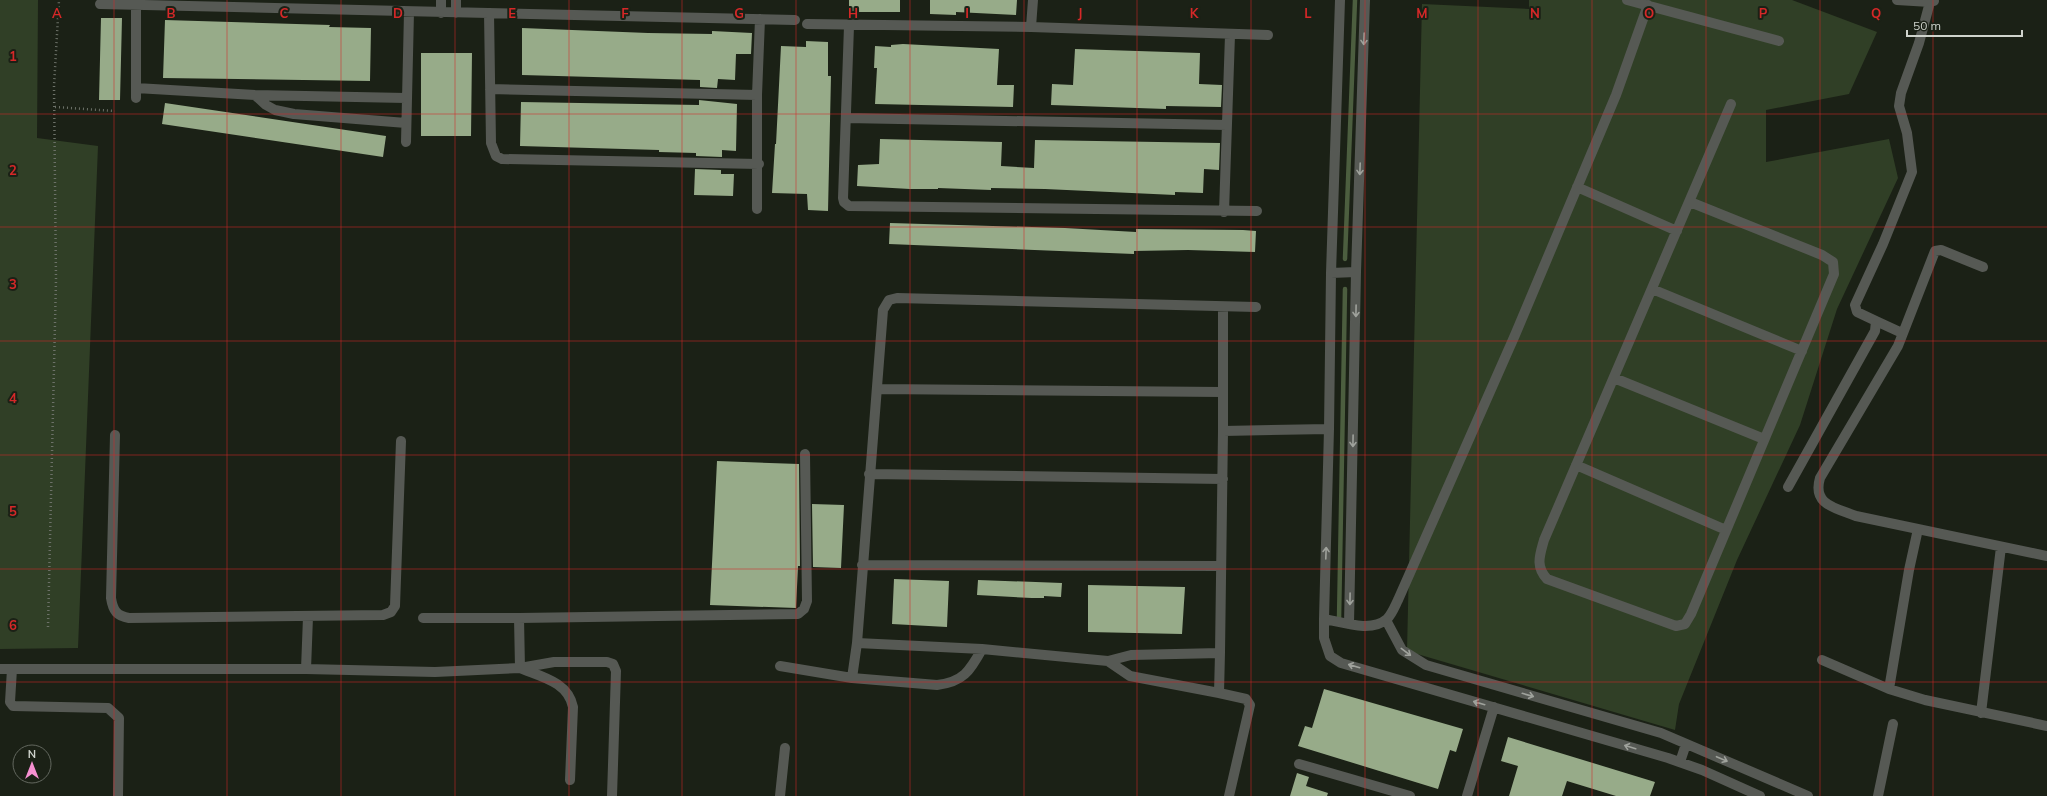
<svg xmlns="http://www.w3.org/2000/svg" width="2047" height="796" viewBox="0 0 2047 796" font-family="Mulish,sans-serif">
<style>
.green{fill:#303f26}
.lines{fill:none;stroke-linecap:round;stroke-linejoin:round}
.stream{stroke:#4c5e3f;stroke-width:4.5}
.building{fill:#97ab89}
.path{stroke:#6c7168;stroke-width:2.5;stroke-dasharray:1 3;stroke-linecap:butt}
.minor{stroke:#565954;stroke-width:10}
.oneway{stroke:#9fa29c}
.grid{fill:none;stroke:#d62828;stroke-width:1;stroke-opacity:0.55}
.grid-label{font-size:13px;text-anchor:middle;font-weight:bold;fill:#d62828;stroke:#1b2116;stroke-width:4;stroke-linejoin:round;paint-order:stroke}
</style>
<rect width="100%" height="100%" fill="#1b2116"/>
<!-- green -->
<path class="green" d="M0,0H38L37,138L98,146L78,648L0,649Z
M1529,0H1792L1877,32L1849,94L1766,110V162L1889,139L1898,178L1837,309L1800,425L1737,560L1679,704L1675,730L1407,651L1422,4L1529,9Z"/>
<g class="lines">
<!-- stream -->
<path class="stream" d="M1345,259L1355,0
M1339,620L1345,289"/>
</g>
<!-- building -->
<path class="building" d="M849,0H900V12H849Z
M930,0H1017L1016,15L956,12V15L930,14Z
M101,18H122L120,100H99Z
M165,20L330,25L329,27L371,28L370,81L163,78Z
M522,28L648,33L712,34V31L752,33L751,54H736L735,80L718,79L717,88L700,87V80L522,75Z
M806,41L828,42V76H831L828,211L808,210L807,194L772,193L775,144H776L781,46L806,47Z
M903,44L999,49L997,85H1014L1013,107L875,104L877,68H874L875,46L891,47V45Z
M1075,49L1200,53L1199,84L1222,85L1221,107L1166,106V109L1051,105L1052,84L1073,85Z
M421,53H472L471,136H421Z
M699,100L737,104L736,151L722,150V157L696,156V153L659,152V150L520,146L521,102L699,105Z
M165,103L386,136L383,157L162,124Z
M880,139L1002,142L1001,166L1034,168L1035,140L1220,143L1219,170L1204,169L1203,193L1175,192V195L1045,189L991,188V190L938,188V189H910L857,186L858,165L879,164Z
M695,169L721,170V174H734L733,196L694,195Z
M890,223L1065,228L1136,232V229L1243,230L1256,231L1255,252L1188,250L1134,251V254L889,244Z
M717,461L799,464L800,566H798L796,608L710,605Z
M812,504L844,505L841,568L813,567Z
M894,579L949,581L947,627L892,624Z
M978,580L1062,583L1061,597L1044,596V598H1032L977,595Z
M1088,585L1185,587L1182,634L1088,632Z
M1324,689L1463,729L1456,752L1450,750L1438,789L1298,746L1305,726L1312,728Z
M1508,737L1655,782L1650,796H1616L1567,781L1562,796H1509L1518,766L1501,761Z
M1297,773L1309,777L1306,786L1328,793L1327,796H1290Z"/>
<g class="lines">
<!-- path -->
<path class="path" d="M55,107L115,111
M48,627L56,280L54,86L59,0"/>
<!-- minor -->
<path class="minor" d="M456,0V13
M1340,0L1331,273L1329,429L1324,619V638L1330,656L1341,663L1668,758L1702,770L1760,796
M1627,0L1779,41
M1897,0L1930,2L1934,1
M100,4L795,20
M441,13V0
M489,13L491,143L496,156L502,159L759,164
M807,24L1031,27L1268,35
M849,26L843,198L844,202L849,206L1257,211
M1031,27L1033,0
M136,88L255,95L406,98
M490,89L757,95
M255,95L266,105L275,110L294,114L406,123
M136,98V5
M846,118L1227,125
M406,142L409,12
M1577,187L1677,231
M1690,202L1822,255L1833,262L1834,274L1691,614L1685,624L1676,626L1547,579C1535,566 1540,555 1544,540L1731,104
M757,209V95L760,19
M1224,212L1230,35
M1983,267L1941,250L1935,251L1898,346L1820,478C1812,505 1836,508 1856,516L2047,556
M1331,273L1356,272
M1652,289L1802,351
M1223,307V431
M1256,307L897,298L889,300L883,310L857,643L982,649L1108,661L1131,655L1220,653L1223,431L1329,429
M1876,321L1902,333
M1614,378L1764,439
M878,389L1222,392
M115,435L111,598C113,611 117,616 129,618L383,615L391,612L395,606L401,441
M1576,465L1726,530
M869,474L1223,479
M1788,487L1875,331L1876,321L1857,312L1855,305L1883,244L1912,172L1907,133L1899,106L1901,93L1919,43L1930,2
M862,565L1221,566
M423,618H519L798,614L804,609L807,601L805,454
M519,618L520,668
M1324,619C1342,622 1371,633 1387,619C1392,614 1395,606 1398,600L1515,335L1616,95L1648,5
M1386,620L1402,650L1426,665L1661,733L1808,796
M1349,624L1356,272L1365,0
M1822,660L1889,689L1925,700L2047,726
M1108,661L1130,676L1219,693L1220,653
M780,666L852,678L937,685C963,682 970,671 982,649
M520,668C542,677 568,682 573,707L570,780
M0,669H306L435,672L520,668L554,662H607L613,664L616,671L612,796
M12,669L10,702L13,706L108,708L119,718L118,796
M306,669L308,617
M852,678L857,643
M1889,689L1909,570L1918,529
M1219,693L1246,699L1250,705L1229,796
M1981,713L2001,547
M1680,762L1686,744
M1299,764L1410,796
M780,796L785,748
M1467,796L1494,707
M1878,796L1893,724"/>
</g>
<!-- one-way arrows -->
<defs><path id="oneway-shaft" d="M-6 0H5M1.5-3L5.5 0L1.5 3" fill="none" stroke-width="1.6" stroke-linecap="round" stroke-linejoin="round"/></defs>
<g class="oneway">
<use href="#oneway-shaft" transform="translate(1364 39) rotate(92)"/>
<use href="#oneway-shaft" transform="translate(1360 169) rotate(92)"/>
<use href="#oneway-shaft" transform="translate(1356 311) rotate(91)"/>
<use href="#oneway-shaft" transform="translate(1353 441) rotate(91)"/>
<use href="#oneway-shaft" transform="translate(1326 553) rotate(-88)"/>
<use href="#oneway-shaft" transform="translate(1350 599) rotate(91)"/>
<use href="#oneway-shaft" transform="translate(1406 652) rotate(37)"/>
<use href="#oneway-shaft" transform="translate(1354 666) rotate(-164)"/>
<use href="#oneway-shaft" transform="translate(1528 695) rotate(16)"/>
<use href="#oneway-shaft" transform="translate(1479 703) rotate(-164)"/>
<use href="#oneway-shaft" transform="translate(1630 747) rotate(-163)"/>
<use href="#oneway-shaft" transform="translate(1722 759) rotate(23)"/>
</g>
<!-- grid -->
<path class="grid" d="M114,0V796M227,0V796M341,0V796M455,0V796M569,0V796M682,0V796M796,0V796M910,0V796M1024,0V796M1137,0V796M1251,0V796M1365,0V796M1478,0V796M1592,0V796M1706,0V796M1820,0V796M1933,0V796M0,114H2047M0,227H2047M0,341H2047M0,455H2047M0,569H2047M0,682H2047"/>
<g class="grid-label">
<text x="57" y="18">A</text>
<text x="171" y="18">B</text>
<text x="284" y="18">C</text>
<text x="398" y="18">D</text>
<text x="512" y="18">E</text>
<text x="625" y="18">F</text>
<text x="739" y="18">G</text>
<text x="853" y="18">H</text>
<text x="967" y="18">I</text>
<text x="1080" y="18">J</text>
<text x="1194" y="18">K</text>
<text x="1308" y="18">L</text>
<text x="1422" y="18">M</text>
<text x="1535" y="18">N</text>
<text x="1649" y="18">O</text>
<text x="1763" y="18">P</text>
<text x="1876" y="18">Q</text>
<text x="13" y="61">1</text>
<text x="13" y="175">2</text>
<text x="13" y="289">3</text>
<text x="13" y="403">4</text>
<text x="13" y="516">5</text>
<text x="13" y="630">6</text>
</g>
<!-- north arrow -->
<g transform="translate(32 764)"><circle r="19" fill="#1b2116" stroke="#63685f"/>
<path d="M0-3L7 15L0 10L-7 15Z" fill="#f690d1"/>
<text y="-6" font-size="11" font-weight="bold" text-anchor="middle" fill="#cfd3cc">N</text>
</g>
<!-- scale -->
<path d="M1907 30v6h115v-6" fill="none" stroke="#cfd3cc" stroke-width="2"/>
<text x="1913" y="30" font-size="12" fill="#cfd3cc" stroke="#1b2116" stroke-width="3" paint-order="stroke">50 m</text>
</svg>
